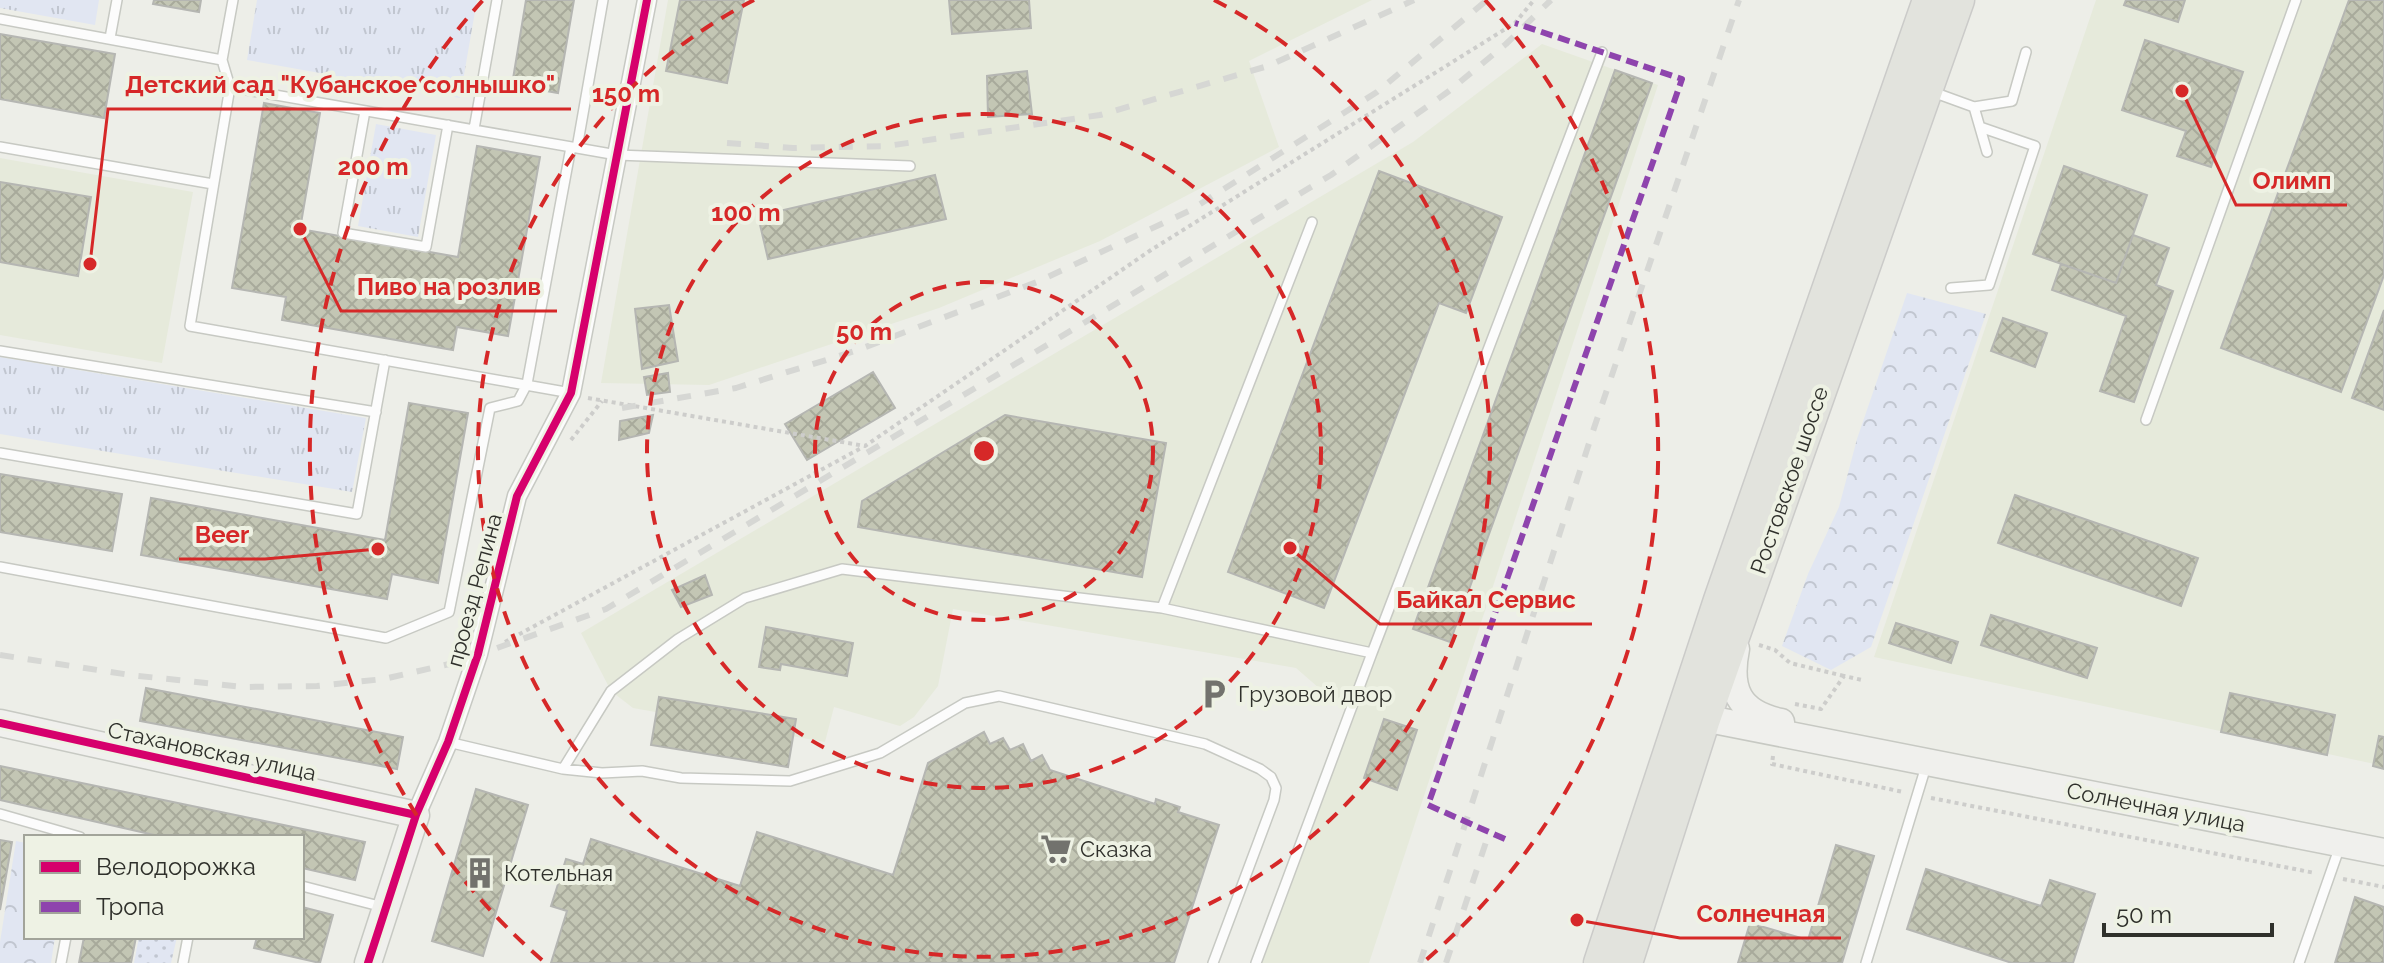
<svg xmlns="http://www.w3.org/2000/svg" width="2384" height="963" viewBox="0 0 2384 963" font-family="Raleway,sans-serif">
<style>
.built{fill:#e6eadb}
.grass{fill:url(#grass-dots)}
.forest{fill:url(#forest-crowns)}
.park{fill:url(#park-tufts)}
.building{fill:url(#building-cross-hatch);stroke:#b5b6b2;stroke-width:2}
.lines{fill:none;stroke-linecap:round;stroke-linejoin:round}
.lane-casing{stroke:#c7c9c3;stroke-width:12}
.street-casing{stroke:#c7c9c3;stroke-width:21}
.secondary-casing{stroke:#c7c9c3;stroke-width:29}
.primary-casing{stroke:#cbcbc9;stroke-width:33}
.path{stroke:#cdcdcb;stroke-width:4;stroke-dasharray:4 4;stroke-linecap:butt}
.lane{stroke:#fcfcfc;stroke-width:9}
.street{stroke:#fcfcfc;stroke-width:18}
.secondary{stroke:#f0f0ed;stroke-width:26}
.primary{stroke:#e2e3dd;stroke-width:30}
.rail{stroke:#d6d7d4;stroke-width:6;stroke-dasharray:14 14;stroke-linecap:butt}
.quiet{stroke:#8e44ad;stroke-width:6;stroke-dasharray:12 6;stroke-linecap:butt}
.cycleway-casing{stroke:#eef2e4;stroke-width:13}
.cycleway{stroke:#d6006c;stroke-width:8}
.ring{fill:none;stroke:#d62828;stroke-width:4;stroke-dasharray:14 10}
.labels{text-anchor:middle;stroke-width:8;stroke-linejoin:round;paint-order:stroke}
.street-label{font-size:22px;fill:#2f302b;stroke:#eef2e4}
.poi-label{font-size:22px;fill:#2f302b;stroke:#eef2e4;text-anchor:start}
.centre{fill:#d62828;stroke:#eef2e4;stroke-width:4}
.ring-label{font-size:24px;text-anchor:middle;font-weight:bold;fill:#d62828;stroke:#eef2e4;stroke-width:8;stroke-linejoin:round;paint-order:stroke}
.leader{fill:none;stroke:#d62828;stroke-width:3}
.callout-dot{fill:#d62828;stroke:#eef2e4;stroke-width:3}
.callout-label{font-size:24px;text-anchor:middle;font-weight:bold;fill:#d62828;stroke:#eef2e4;stroke-width:8;stroke-linejoin:round;paint-order:stroke}
</style>
<defs>
<pattern id="grass-dots" width="8" height="8" patternUnits="userSpaceOnUse" patternTransform="scale(2)"><rect width="8" height="8" fill="#e1e6f2"/><path d="M2 2h.1M6 6h.1" fill="none" stroke="#c1c6d0" stroke-width="1.8" stroke-linecap="round"/></pattern>
<pattern id="forest-crowns" width="20" height="18" patternUnits="userSpaceOnUse" patternTransform="scale(2)"><rect width="20" height="18" fill="#e1e6f2"/><path d="M2 6a3 3 0 1 1 6 0M12 15a3 3 0 1 1 6 0" fill="none" stroke="#c1c6d0"/></pattern>
<pattern id="park-tufts" width="24" height="20" patternUnits="userSpaceOnUse" patternTransform="scale(2)"><rect width="24" height="20" fill="#e1e6f2"/><path d="M3 7l-1-3M5 7V3M7 7l1-3M15 17l-1-3M17 17v-4M19 17l1-3" fill="none" stroke="#c1c6d0"/></pattern>
<pattern id="building-cross-hatch" width="8" height="8" patternUnits="userSpaceOnUse" patternTransform="scale(2)"><rect width="8" height="8" fill="#c3c6b4"/><path d="M0 0l8 8M0 8l8-8" fill="none" stroke="#a8aa9b"/></pattern>
</defs>
<rect width="100%" height="100%" fill="#edeee8"/>
<!-- built -->
<path class="built" d="M668,0H1372L1249,61L1279,147L1100,241L939,308L709,385L601,383Z
M2096,0H2384V766L1874,657Z
M1542,44L1658,85L1369,963H1262L1357,709L1327,695L1296,668L953,609L938,686L914,717L900,726L834,707L825,742L633,708L611,691L581,633L1413,142Z
M0,158L193,192L162,363L0,335Z"/>
<!-- grass -->
<path class="grass" d="M139,937H177L171,963H134Z"/>
<!-- forest -->
<path class="forest" d="M1907,293L1986,314L1871,647L1831,670L1782,646L1808,574L1839,507L1857,439Z
M16,841L26,843V937H55L51,963H0V942Z"/>
<!-- park -->
<path class="park" d="M0,0H99L95,25L0,8Z
M257,0H477L460,98L247,60Z
M376,124L436,135L418,237L358,226Z
M0,357L366,418L352,492L0,434Z"/>
<!-- building -->
<path class="building" d="M154,0H201L199,12L153,4Z
M526,0H574L558,93L512,85Z
M680,0H744L727,83L666,71Z
M949,0H1029L1031,28L952,34Z
M2126,0H2185L2178,22L2124,5Z
M2349,0H2384V275L2341,392L2221,348Z
M0,34L115,54L104,118L0,99Z
M2145,40L2243,72L2211,167L2177,156L2186,131L2122,110Z
M1615,70L1652,83L1450,642L1413,629Z
M1027,71L1032,114L988,117L987,76Z
M264,103L320,113L300,229L458,257L477,146L540,157L508,336L457,327L453,350L282,320L286,297L232,288Z
M2064,166L2147,195L2116,283L2033,254Z
M1379,171L1502,217L1466,313L1439,303L1324,608L1228,572Z
M935,175L946,219L768,259L758,216Z
M0,182L91,197L78,276L0,262Z
M2133,235L2169,248L2156,285L2173,291L2134,402L2100,391L2126,316L2052,290L2061,264L2116,283Z
M669,305L678,361L642,369L635,309Z
M2384,310V410L2352,398Z
M2003,318L2047,333L2035,367L1991,351Z
M873,372L895,408L807,460L785,424Z
M668,373L670,392L647,395L644,377Z
M409,403L468,413L438,583L392,574L387,599L141,555L151,498L385,540Z
M653,415L649,433L619,440L620,421Z
M1005,415L1166,443L1142,577L858,527L862,501Z
M0,474L122,494L112,551L0,532Z
M2015,495L2198,558L2181,606L1998,543Z
M705,575L712,595L681,607L672,590Z
M1991,615L2097,648L2087,678L1981,645Z
M1896,623L1958,642L1951,663L1889,643Z
M766,627L853,643L847,676L781,664L780,670L759,667Z
M146,688L403,737L397,769L140,721Z
M2230,693L2335,715L2327,755L2221,732Z
M659,697L796,719L788,767L651,745Z
M1384,719L1417,730L1397,790L1364,778Z
M984,732L990,744L1003,738L1010,750L1023,744L1031,761L1042,755L1050,770L1155,804L1156,799L1180,807L1178,812L1219,825L1174,963H551L567,911L551,906L566,859L583,864L591,839L740,886L757,832L893,875L928,763Z
M2379,736L2384,737V769L2373,766Z
M0,766L365,842L355,880L302,868V837H163L0,800Z
M476,789L528,805L483,956L432,941Z
M0,840L12,842L0,910Z
M1836,845L1874,856L1842,963H1738L1750,923L1808,940Z
M1926,869L2041,906L2050,880L2095,894L2073,963H2012L1907,929Z
M2355,897L2384,907V963H2335Z
M302,907L333,915L320,963L254,948L257,937H302Z
M84,937H136L131,963H79Z"/>
<g class="lines">
<defs>
<path id="lane" d="M233,0L222,60L230,87L190,326L571,393
M0,19L222,60
M110,38L117,0
M230,87L617,155L910,166
M1930,91L1974,107L1987,152
M1974,107L2012,101L2026,52
M365,111L343,233L426,247L448,125
M474,129L497,0
M0,147L213,184
M577,148L603,0
M1951,288L1989,285L2035,146L1980,127
M0,351L376,412
M2146,420L2296,0
M0,453L357,514L385,360
M0,567L386,638L449,612L490,408L518,401L527,384L571,147
M1162,608L1312,222
M1372,653L1602,52
M448,742L563,769L602,773L642,771L681,778L790,781L880,753L965,703L999,696L1205,744L1260,769L1271,777L1276,788L1274,800L1213,963
M563,769L611,691L678,639L745,598L842,569L1162,608L1372,653L1256,963
M0,814L80,837
M302,886L383,907
M61,963L66,937
M183,963L188,937
M1866,963L1927,763
M2299,963L2340,846"/>
<path id="street" d="M416,815L448,742L478,654L517,496L571,393L647,0"/>
<path id="secondary" d="M1736,649C1728,689 1738,713 1781,722
M1688,715L2384,852
M0,723L416,815L368,963"/>
<path id="primary" d="M1599,963L1719,600L1928,0
M1627,963L1705,719L1959,0"/>
</defs>
<!-- lane casing -->
<use href="#lane" class="lane-casing"/>
<!-- street casing -->
<use href="#street" class="street-casing"/>
<!-- secondary casing -->
<use href="#secondary" class="secondary-casing"/>
<!-- primary casing -->
<use href="#primary" class="primary-casing"/>
<!-- path -->
<path class="path" d="M588,398L865,446L1151,250L1515,23L1534,0
M571,440L602,401
M505,642L863,447
M1759,645L1775,650L1790,663L1844,676
M1795,704L1821,709L1844,676L1862,680
M1773,756L1772,764L1903,792
M1931,798L2315,873
M2343,879L2384,887"/>
<!-- lane -->
<use href="#lane" class="lane"/>
<!-- street -->
<use href="#street" class="street"/>
<!-- secondary -->
<use href="#secondary" class="secondary"/>
<!-- primary -->
<use href="#primary" class="primary"/>
<!-- rail -->
<path class="rail" d="M727,143L793,148L887,146L1100,115L1268,66L1414,0
M622,408L736,388L855,351L1037,282L1189,211L1377,92L1487,0
M0,655L130,675L243,687L317,686L384,679L458,662L606,609L1331,175L1449,91L1506,44L1551,0
M1420,963L1594,428L1739,0
M1446,963L1486,842"/>
<!-- quiet -->
<path class="quiet" d="M1505,839L1428,805L1682,79L1515,23"/>
<defs>
<path id="cycleway" d="M0,723L416,815
M368,963L416,815L448,742L478,654L517,496L571,393L647,0"/>
</defs>
<!-- cycleway casing -->
<use href="#cycleway" class="cycleway-casing"/>
<!-- cycleway -->
<use href="#cycleway" class="cycleway"/>
</g>
<!-- distance rings -->
<g class="ring">
<circle cx="984" cy="451" r="169"/>
<circle cx="984" cy="451" r="337"/>
<path d="M1214 0A506 506 0 1 1 754 0"/>
<path d="M542 960A674 674 0 0 1 483 0M1485 0A674 674 0 0 1 1426 960"/>
</g>
<!-- icons -->
<defs>
<symbol id="parking-bare" viewBox="-9 -9 18 18"><path d="M-3.5-5.5H1a3.5 3.5 0 0 1 0 7H-1V5.5H-3.5ZM-1-3.4V-.6H.8a1.4 1.4 0 0 0 0-2.8Z" fill="#72726d" stroke="#eef2e4" stroke-width="2.5" paint-order="stroke"/></symbol>
<symbol id="supermarket-bare" viewBox="-9 -9 18 18"><path d="M-6-5.5h2.5l.6 2H6L4.5 2H-2.5L-4.4-4H-6ZM-1.5 3.2a1.3 1.3 0 1 0 .1 0ZM3 3.2a1.3 1.3 0 1 0 .1 0Z" fill="#72726d" stroke="#eef2e4" stroke-width="2.5" paint-order="stroke"/></symbol>
<symbol id="building-bare" viewBox="-9 -9 18 18"><path d="M-4-6H4V6H1V3H-1V6H-4ZM-2.5-4.3h1.7v1.8h-1.7ZM.8-4.3h1.7v1.8H.8ZM-2.5-1h1.7V.8h-1.7ZM.8-1h1.7V.8H.8Z" fill="#72726d" stroke="#eef2e4" stroke-width="2.5" paint-order="stroke"/></symbol>
</defs>
<g fill-rule="evenodd">
<use href="#parking-bare" x="1192" y="672" width="44" height="44"/>
<use href="#supermarket-bare" x="1034" y="827" width="44" height="44"/>
<use href="#building-bare" x="458" y="851" width="44" height="44"/>
</g>
<g class="labels">
<!-- street labels -->
<g class="street-label">
<text transform="translate(1789 480) rotate(-71)" y="8">Ростовское шоссе</text>
<text transform="translate(474 590) rotate(-75)" y="8">проезд Репина</text>
<text transform="translate(212 751) rotate(12)" y="8">Стахановская улица</text>
<text transform="translate(2156 807) rotate(11)" y="8">Солнечная улица</text>
</g>
<!-- poi labels -->
<g class="poi-label">
<text x="1238" y="702">Грузовой двор</text>
<text x="1080" y="857">Сказка</text>
<text x="504" y="881">Котельная</text>
</g>
</g>
<circle cx="984" cy="451" r="12" class="centre"/>
<g class="ring-label">
<text x="626" y="102">150 m</text>
<text x="373" y="175">200 m</text>
<text x="746" y="221">100 m</text>
<text x="864" y="340">50 m</text>
</g>
<!-- callouts -->
<path class="leader" d="M90 264L108 109H571M2182 91L2236 205H2347M300 229L341 311H557M378 549L265 559H179M1290 548L1380 624H1592M1577 920L1680 938H1841"/>
<g class="callout-dot">
<circle cx="90" cy="264" r="8"/>
<circle cx="2182" cy="91" r="8"/>
<circle cx="300" cy="229" r="8"/>
<circle cx="378" cy="549" r="8"/>
<circle cx="1290" cy="548" r="8"/>
<circle cx="1577" cy="920" r="8"/>
</g>
<g class="callout-label">
<text x="340" y="93">Детский сад "Кубанское солнышко"</text>
<text x="2292" y="189">Олимп</text>
<text x="449" y="295">Пиво на розлив</text>
<text x="222" y="543">Beer</text>
<text x="1486" y="608">Байкал Сервис</text>
<text x="1761" y="922">Солнечная</text>
</g>
<!-- legend -->
<rect x="24" y="835" width="280" height="104" fill="#eef2e4" stroke="#a2a49a" stroke-width="2"/>
<rect x="40" y="861" width="40" height="12" fill="#d6006c" stroke="#a2a49a" stroke-width="2"/>
<text x="96" y="875" font-size="24" fill="#2f302b">Велодорожка</text>
<rect x="40" y="901" width="40" height="12" fill="#8e44ad" stroke="#a2a49a" stroke-width="2"/>
<text x="96" y="915" font-size="24" fill="#2f302b">Тропа</text>
<!-- scale -->
<path d="M2104 923v12h168v-12" fill="none" stroke="#2f302b" stroke-width="4"/>
<text x="2116" y="923" font-size="24" fill="#2f302b" stroke="#eef2e4" stroke-width="6" paint-order="stroke">50 m</text>
</svg>
